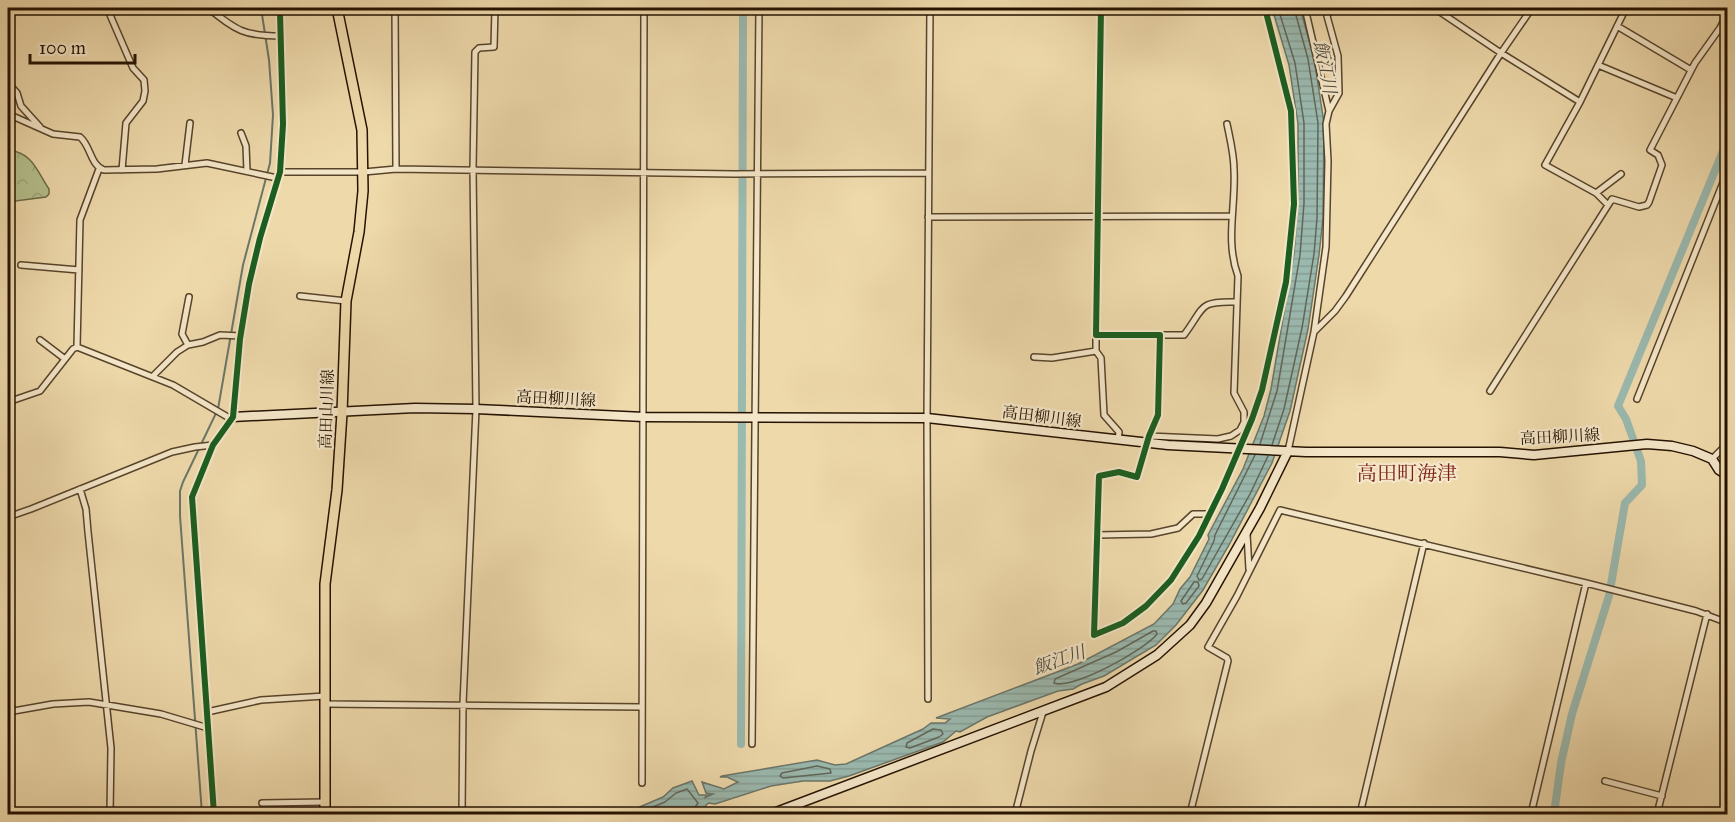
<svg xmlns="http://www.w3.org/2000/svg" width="1735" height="822" viewBox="0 0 1735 822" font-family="'IM FELL Great Primer','Noto Serif JP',serif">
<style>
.forest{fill:url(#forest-crowns);stroke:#6c6946;stroke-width:1.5}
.water{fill:url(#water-rules);stroke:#6b7669;stroke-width:1.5}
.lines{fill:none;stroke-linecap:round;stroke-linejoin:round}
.shore{stroke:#606658;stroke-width:1.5}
.stream{stroke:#6b7669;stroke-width:2}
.canal{stroke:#9ab9af;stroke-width:8}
.street-casing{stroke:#57442b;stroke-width:8}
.secondary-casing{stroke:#251200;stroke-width:11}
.primary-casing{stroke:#251200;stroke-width:12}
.street{stroke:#f4e6c8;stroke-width:5}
.secondary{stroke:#f4e6c8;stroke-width:8}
.primary{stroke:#eed9ab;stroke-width:9}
.cycleway-casing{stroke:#f4e6c8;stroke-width:10}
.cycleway{stroke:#1b5e20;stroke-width:6}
.labels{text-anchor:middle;stroke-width:4.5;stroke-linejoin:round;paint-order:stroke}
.street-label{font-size:16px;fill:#251200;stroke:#f4e6c8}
.water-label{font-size:18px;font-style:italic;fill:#4e4c3d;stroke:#f4e6c8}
.quarter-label{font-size:20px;fill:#7a1f14;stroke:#f4e6c8}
</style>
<defs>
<pattern id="forest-crowns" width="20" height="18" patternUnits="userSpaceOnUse" patternTransform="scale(1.5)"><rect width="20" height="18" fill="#b4c08d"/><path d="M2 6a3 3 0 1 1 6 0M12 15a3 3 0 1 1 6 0" fill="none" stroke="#9ba478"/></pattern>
<pattern id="water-rules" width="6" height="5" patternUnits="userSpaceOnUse" patternTransform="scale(1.5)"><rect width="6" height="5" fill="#9ab9af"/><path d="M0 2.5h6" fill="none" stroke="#859e95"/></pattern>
</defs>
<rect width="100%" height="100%" fill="#eed9ab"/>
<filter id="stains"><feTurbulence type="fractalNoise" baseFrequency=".00333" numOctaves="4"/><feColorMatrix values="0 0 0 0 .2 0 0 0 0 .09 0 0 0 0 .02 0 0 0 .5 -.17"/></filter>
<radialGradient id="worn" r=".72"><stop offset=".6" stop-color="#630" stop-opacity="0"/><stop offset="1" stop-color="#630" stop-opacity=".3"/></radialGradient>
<!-- forest -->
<path class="forest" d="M8,150C32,152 37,171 49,189V194L46,197L8,202Z"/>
<!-- water -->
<path class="water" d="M1272,8H1300L1314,58L1324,123L1323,218L1319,255L1308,329L1290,411L1272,463L1229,545L1203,590L1176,625L1156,645L1104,676L1082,684L1073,689L1058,691L987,717L960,732L956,731L943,742L849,776L830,781H803L771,786L715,804L709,803L706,805V809L691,814H623L663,797L673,788L692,781L699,795H708L704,798L713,794L706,793L702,782L724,789L738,782L727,777H720L722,776L817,760L835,765L846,764L923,729L931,723H945L950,719L936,718L1078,664L1154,624L1173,604L1180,589L1190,577L1209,539L1208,535L1243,469L1264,416L1271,389L1294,254L1298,202V124L1289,65Z"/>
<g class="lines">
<!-- shore -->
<path class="shore" d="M1260,444L1277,391L1284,350L1300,255L1304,203V123L1295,63L1278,8
M1272,445L1284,409L1302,328L1314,254L1317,218L1318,123L1308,59L1294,8
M1255,455L1215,535L1214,541L1197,576L1199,580L1202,579L1250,494L1268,456
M1194,582H1198L1199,586L1186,603L1183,604L1181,601Z
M1153,631H1156L1157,634C1145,650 1072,690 1054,683L1055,679L1116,652Z
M933,729L941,730L943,734L939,737L910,748L906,747L907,743Z
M817,766L830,769L831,773L783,778L780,776L782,773Z
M636,814L665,802L676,793L687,789L698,803L693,810V814"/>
<!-- stream -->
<path class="stream" d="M202,814L180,516V491L183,482L218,409L243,265L270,163L273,115L269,60L261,8"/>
<!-- canal -->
<path class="canal" d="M741,744L743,8
M1554,814L1561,763L1572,714L1609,596L1625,503L1642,485L1641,461L1626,419L1618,406L1728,139"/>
<defs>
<path id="street" d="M107,8L133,68L144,80L145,91L143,101L126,123L122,170
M208,8C236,30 243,36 281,36
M395,8L396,169
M457,8L495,9
M1101,8L1096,335H1160L1158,415L1149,436L1137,477L1119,472L1099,476L1094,635L1123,623L1146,606L1171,580L1199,536L1222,489L1252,419L1262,390L1286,282L1294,204L1291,111L1265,8
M1305,8L1329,111
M1434,8L1501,53L1580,102L1626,8
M1617,26L1691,70
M1598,65L1677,98
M8,83L17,93L21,106L40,127
M1580,102L1545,165L1596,193L1608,205
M8,114L53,134L80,137C91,146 90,165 104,170L157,169L207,163L277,178
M241,133L246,146L247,171
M185,165L190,123
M280,172H364L396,169L735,174L928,173
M1596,193L1621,174
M928,217L1232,216
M21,265L79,270
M300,296L346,301
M1314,332L1335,311L1346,296L1501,53L1532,8
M1096,335V351L1101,358L1104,415L1119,432L1118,440
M1160,335H1184C1205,307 1198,301 1235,302
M40,340L65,359
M188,345L182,334L189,297
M77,347L173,385L231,419
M1034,357L1052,358L1096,351
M153,376L177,352L188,345L203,342L220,335L241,336
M1490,391L1612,199L1639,207L1647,205L1649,202L1662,165L1658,155L1650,150L1695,63L1720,28L1728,13
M1637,399L1728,170
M8,402L40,391L73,349L77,347L80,220L99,169
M1149,436L1218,439L1231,436L1240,430L1244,422V412L1234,393L1238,276C1225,241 1236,206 1234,170C1234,154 1230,139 1227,124
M1288,451L1314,332L1326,247L1328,161L1326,124L1329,111L1339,93L1338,56L1327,16L1331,8
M1712,459L1728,443
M80,489L86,509L88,532L111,748L110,814
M8,517L31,509L172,452L195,447L213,445
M1247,534L1249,569
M1097,535L1151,534L1178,528L1193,514H1210
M928,699L927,418L930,8
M325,704L642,707
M8,712L53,704L89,702L161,714L208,728
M207,712L261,700L325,696
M752,744L759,8
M1605,781L1662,796
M642,783L644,8
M262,803L325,802
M214,814L192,497L213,445L233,417L240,339L249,284L260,238L280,172L283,124L280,12L277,8
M462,814L463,704L476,409L473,169L475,52L479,48L494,47L495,8
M1015,814L1031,751L1043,712
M1190,814L1228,661L1227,658L1208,647L1237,596L1280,510L1586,583L1696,611L1728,623
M1360,814L1424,543
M1531,814L1586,583
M1657,814L1707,614"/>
<path id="secondary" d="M233,417L415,408L476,409L644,417L927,418L1168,445L1306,452H1500L1534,455L1647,444L1672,446L1693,451L1712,459L1719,470L1728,476
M771,814L1106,687L1157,655L1190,625L1206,603L1260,508L1288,451"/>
<path id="primary" d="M325,814V584L337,490L342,413L346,301L359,232L363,191L362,130L337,8"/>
</defs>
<!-- street casing -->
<use href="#street" class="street-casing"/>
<!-- secondary casing -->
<use href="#secondary" class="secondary-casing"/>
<!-- primary casing -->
<use href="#primary" class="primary-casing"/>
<!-- street -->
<use href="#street" class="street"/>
<!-- secondary -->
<use href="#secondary" class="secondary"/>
<!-- primary -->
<use href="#primary" class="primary"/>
<defs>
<path id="cycleway" d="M1101,8L1096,335H1160L1158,415L1149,436L1137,477L1119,472L1099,476L1094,635L1123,623L1146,606L1171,580L1199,536L1222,489L1252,419L1262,390L1286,282L1294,204L1291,111L1265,8
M214,814L192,497L213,445L233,417L240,339L249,284L260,238L280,172L283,124L280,12L277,8"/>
</defs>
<!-- cycleway casing -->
<use href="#cycleway" class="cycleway-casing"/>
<!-- cycleway -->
<use href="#cycleway" class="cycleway"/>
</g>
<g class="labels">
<!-- street labels -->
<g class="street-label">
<text transform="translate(556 398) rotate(3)" y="6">高田柳川線</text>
<text transform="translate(326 409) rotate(-88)" y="6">高田山川線</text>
<text transform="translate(1042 416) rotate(7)" y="6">高田柳川線</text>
<text transform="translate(1560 436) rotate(-3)" y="6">高田柳川線</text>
</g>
<!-- water labels -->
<g class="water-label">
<text transform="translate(1325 67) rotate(79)" y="6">飯江川</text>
<text transform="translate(1059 660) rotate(-19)" y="6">飯江川</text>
</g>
<!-- quarter labels -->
<g class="quarter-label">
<text x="1407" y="480">高田町海津</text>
</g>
</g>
<!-- margin -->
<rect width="1735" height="822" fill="none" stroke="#eed9ab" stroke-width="30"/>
<rect x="9" y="9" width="1717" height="804" fill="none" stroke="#251200" stroke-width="3"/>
<rect x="15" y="15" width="1705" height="792" fill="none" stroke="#251200" stroke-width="1.5"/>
<!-- scale -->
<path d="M30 54v9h105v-9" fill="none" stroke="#251200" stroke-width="3"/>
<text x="39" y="54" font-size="18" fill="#251200" stroke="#f4e6c8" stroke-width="4.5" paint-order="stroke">100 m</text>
<rect width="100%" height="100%" filter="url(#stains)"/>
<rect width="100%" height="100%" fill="url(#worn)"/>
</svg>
